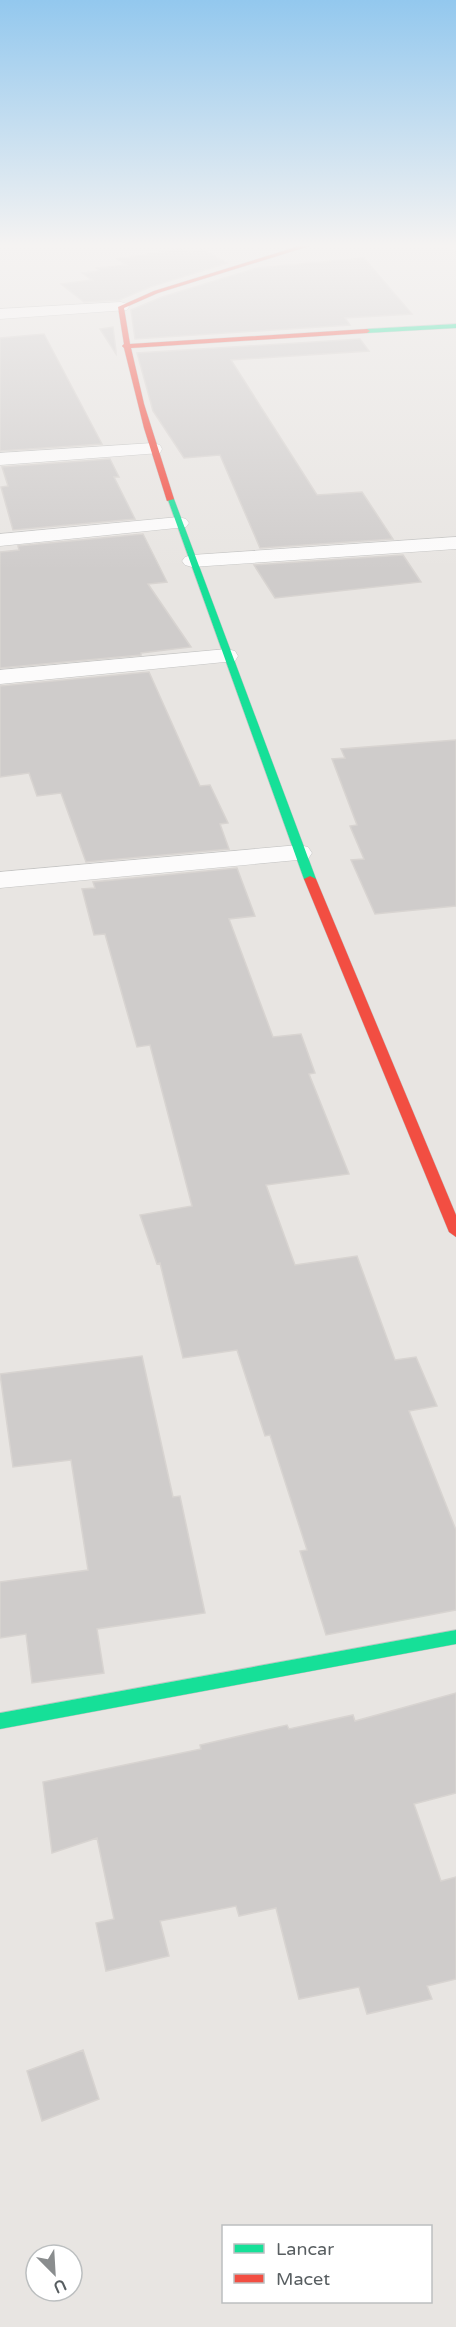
<svg xmlns="http://www.w3.org/2000/svg" width="456" height="2327" viewBox="0 0 456 2327" font-family="'Varela Round',sans-serif">
<style>
.building{fill:#cfcccb;stroke:#d8d4d1;stroke-width:1.5}
.lines{fill:none;stroke-linecap:round;stroke-linejoin:round}
.street-casing{stroke:#c4c4c3;stroke-width:1}
.fast-casing{stroke:#c3c4c3;stroke-width:1}
.jam-casing{stroke:#c3c4c3;stroke-width:1}
.street{fill:#fcfbfb;fill-rule:evenodd}
.fast{fill:#16e098;fill-rule:evenodd}
.jam{fill:#f24e42;fill-rule:evenodd}
</style>
<rect width="100%" height="100%" fill="#e8e5e2"/>
<!-- building -->
<path class="building" d="M181,249L187,252L204,250L227,263L150,287L119,300L84,302L61,284L92,280L82,273L100,271L96,268L127,265L117,259Z
M364,258L412,314L345,318L350,325L135,339L131,310L162,297L257,268Z
M113,327L116,351V354L100,329Z
M44,334L102,444L0,451V338Z
M360,339L369,351L231,360L317,495L362,492L393,539L260,548L220,455L184,458L153,411L137,353Z
M110,459L119,477H114L135,519L13,530L1,487L8,486L2,467Z
M143,534L167,582L148,584L191,647L141,653V655L0,668V552L19,550L18,546Z
M403,555L421,582L275,598L254,565Z
M149,672L200,786L210,785L228,823L220,824L229,849L86,862L61,793L37,796L29,773L0,777V686Z
M456,740V906L375,914L351,860L364,859L350,826L357,825L332,759L345,758L341,749Z
M237,868L255,916L229,919L273,1037L301,1034L315,1073L309,1074L349,1174L266,1185L295,1265L357,1256L395,1360L416,1357L437,1406L409,1411L456,1530V1610L326,1635L300,1551L307,1550L270,1435L265,1436L237,1350L183,1358L160,1263L157,1264L140,1215L192,1206L150,1045L137,1047L105,934L94,935L82,889L95,888L93,882Z
M142,1356L173,1497L180,1496L205,1613L97,1629L104,1673L32,1683L26,1634L0,1638V1582L88,1570L71,1460L13,1467L0,1374Z
M456,1693V1793L414,1804L441,1881L456,1877V1979L427,1986L432,1999L367,2014L359,1987L299,1999L276,1908L239,1916L236,1906L160,1921L169,1956L106,1971L96,1923L114,1919L97,1838L52,1853L43,1782L201,1749L200,1745L287,1725L289,1729L353,1715L355,1721Z
M83,2050L99,2099L42,2121L27,2071Z"/>
<g class="lines">
<defs>
<path id="street" d="M446,244H456V251L451,250Z
M121,302L127,304L129,307L127,310L0,319V309Z
M153,443L160,445L162,449L160,453L0,465V453Z
M179,517L186,519L189,523L186,527L0,546V534Z
M456,537V549L192,567L185,565L182,561L185,557L192,555Z
M227,649L235,651L238,656L235,661L0,684V670Z
M299,845L308,847L312,853L308,859L0,888V872Z"/>
<path id="fast" d="M456,324V328L367,333L364,331L367,329Z
M167,497L174,499L316,879L314,881H306L304,879Z
M456,1630V1644L0,1729V1713Z"/>
<path id="jam" d="M306,244H316L158,293L124,308L130,344L367,329L370,331L367,333L131,348L144,404L174,499L167,501L144,428L124,348L122,346L124,344L118,307L154,291Z
M310,876L316,879L456,1215V1237L449,1232L304,879Z"/>
</defs>
<!-- street casing -->
<use href="#street" class="street-casing"/>
<!-- fast casing -->
<use href="#fast" class="fast-casing"/>
<!-- jam casing -->
<use href="#jam" class="jam-casing"/>
<!-- street -->
<use href="#street" class="street"/>
<!-- fast -->
<use href="#fast" class="fast"/>
<!-- jam -->
<use href="#jam" class="jam"/>
</g>
<!-- sky -->
<linearGradient id="sky" x2="0" y2="1"><stop stop-color="#93c8ee"/><stop offset="0.43" stop-color="#f5f3f2"/><stop offset="1" stop-color="#f5f3f2" stop-opacity="0"/></linearGradient>
<rect width="456" height="570" fill="url(#sky)"/>
<!-- legend -->
<rect x="222" y="2225" width="210" height="78" fill="#ffffff" stroke="#bcbfc0" stroke-width="1.5"/>
<rect x="234" y="2244" width="30" height="9" fill="#16e098" stroke="#bcbfc0" stroke-width="1.5"/>
<text x="276" y="2255" font-size="18" fill="#585e61">Lancar</text>
<rect x="234" y="2274" width="30" height="9" fill="#f24e42" stroke="#bcbfc0" stroke-width="1.5"/>
<text x="276" y="2285" font-size="18" fill="#585e61">Macet</text>
<!-- north arrow -->
<g transform="translate(54 2273) rotate(156)"><circle r="28" fill="#ffffff" stroke="#bcbfc0" stroke-width="1.5"/>
<path d="M0-4.5L10 22L0 15L-10 22Z" fill="#8a8d8e"/>
<text y="-9" font-size="16" font-weight="bold" text-anchor="middle" fill="#585e61">U</text>
</g>
</svg>
